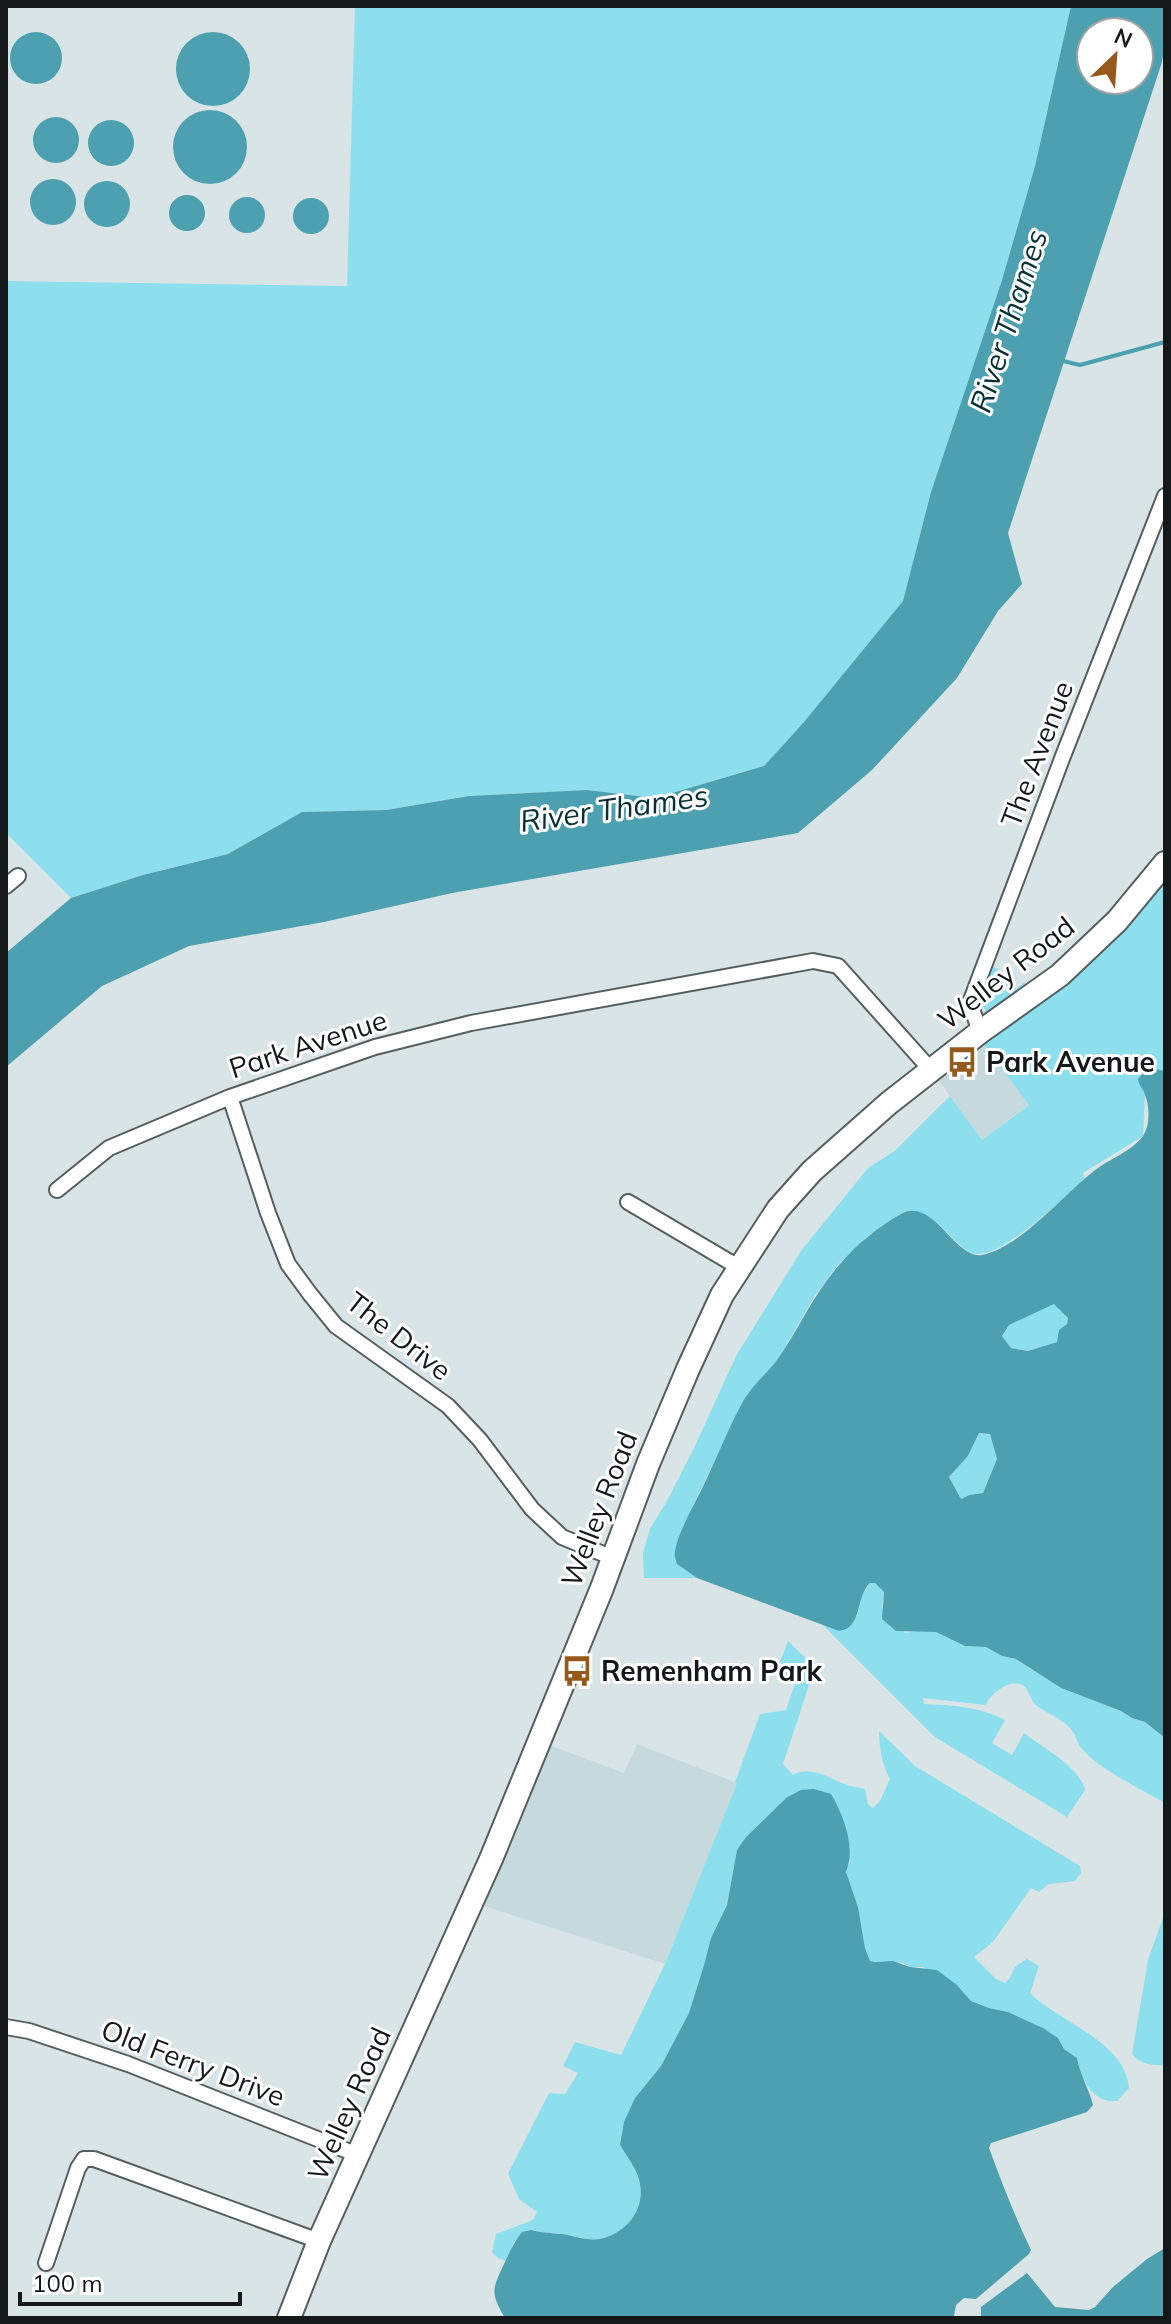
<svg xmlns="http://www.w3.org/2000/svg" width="1171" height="2324" viewBox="0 0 1171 2324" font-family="Mulish,sans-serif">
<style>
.built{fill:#c6dade}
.green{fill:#8edfee}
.water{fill:#4da0af;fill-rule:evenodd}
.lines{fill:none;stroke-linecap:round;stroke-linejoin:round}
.stream{stroke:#4da0af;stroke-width:4}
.street-casing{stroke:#545e5f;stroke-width:18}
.secondary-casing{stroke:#545e5f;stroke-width:26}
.street{stroke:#fff;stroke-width:14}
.secondary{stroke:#fff;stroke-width:22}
.labels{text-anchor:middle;stroke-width:6;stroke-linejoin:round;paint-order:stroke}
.street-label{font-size:28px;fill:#141819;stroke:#fff}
.poi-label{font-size:28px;font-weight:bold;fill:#141819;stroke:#fff;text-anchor:start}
.water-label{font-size:30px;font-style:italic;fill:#073137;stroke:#fff}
</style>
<rect width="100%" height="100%" fill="#d9e4e6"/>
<!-- built -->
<path class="built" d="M977,1035L1029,1104L982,1140L931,1070Z
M637,1744L737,1783L665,1964L484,1906L549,1745L624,1773Z"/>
<!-- green -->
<path class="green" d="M355,6H1071L1035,166L1002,280L931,492L903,601L804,722L764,766L655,798L587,790L469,796L386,810L302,812L228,854L143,875L71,898L6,833V281L347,286Z
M1165,863V1071L1155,1070L1143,1073L1144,1067L1139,1078L1145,1095L1143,1136L1083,1173L1085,1179C1065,1196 998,1263 972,1253C959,1248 950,1234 939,1225C929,1219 915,1216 904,1212L868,1236L837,1266L814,1297L777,1361L747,1395L693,1505L677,1564L697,1578H644L643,1553L650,1529L668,1499L694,1448L736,1356L801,1251L868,1168L896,1150L950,1096L982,1140L1029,1105L977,1035L1060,975Z
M993,967L998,969L997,974L1016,989L1023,983L1038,986L994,1015L986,1013L981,999Z
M1054,1303L1068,1318L1067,1324L1057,1342L1028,1351L1011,1348L1002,1336L1009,1325Z
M979,1433L990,1434L997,1459L983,1493L969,1495L961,1499L949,1477L968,1456Z
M870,1583H875L884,1592L882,1608L905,1633L922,1630L936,1632L965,1646L986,1647L1002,1656L1016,1659L1061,1688L1121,1711L1132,1718L1145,1722L1165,1738V1803C1141,1789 1100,1770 1082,1749C1077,1743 1076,1734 1070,1728C1060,1717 1045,1713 1035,1704C1029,1698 1029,1687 1020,1684C1007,1680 990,1695 986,1705L923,1698L924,1704C951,1705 981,1707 1005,1720L992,1743L1012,1755L1024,1733C1042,1747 1080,1767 1085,1790L1067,1817L935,1737L823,1625L839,1631L857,1616L862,1595Z
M788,1641L815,1667L783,1764L793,1775C810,1765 828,1778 845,1784C851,1787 858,1787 865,1789L868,1804L873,1808L880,1801L890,1779C882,1765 879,1747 879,1731L915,1766L1080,1866L1081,1873L1075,1881L1049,1884L1039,1892L1031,1888L993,1942L974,1957L996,1979L1005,1983L1010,1978L1015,1967L1027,1959L1039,1966L1030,1993C1060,2023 1125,2041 1129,2088L1117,2101C1092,2103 1082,2080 1077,2058L1064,2049L1058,2038L1043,2028L1008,2012L989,2008L971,2001L957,1985L923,1967H910L903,1963L870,1961L865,1948L858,1907L846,1872L850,1861L786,1798L746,1837L737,1850L727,1905L711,1938L704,1965L689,2013L661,2066L635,2098L620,2145C627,2157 638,2170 640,2184C645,2211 625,2234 600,2239C587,2241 575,2236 562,2234C551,2233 542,2233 531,2230L515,2241L506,2261L498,2258L492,2252L496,2234L533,2220L537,2212L519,2199L508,2174L549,2093L565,2094L578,2073L563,2066L575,2042L621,2055L665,1964L737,1783L735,1782L760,1714L786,1710L797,1678L776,1672Z
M1163,1918L1165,2065C1153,2066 1139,2064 1132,2054L1148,1960Z"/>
<!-- water -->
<path class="water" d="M1071,6H1165V43L1162,62L1008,533L1022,584L998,611L957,678L872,770L798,833L452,893L324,922L189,946L102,986L6,1067V953L71,898L143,875L228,854L302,812L386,810L469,796L587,790L655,798L764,766L804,722L903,601L931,492L1002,280L1035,166ZM1091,32H1139V80H1091Z
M10 58a26 26 0 1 1 52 0a26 26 0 1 1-52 0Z
M176 69a37 37 0 1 1 74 0a37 37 0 1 1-74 0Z
M173 147a37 37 0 1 1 74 0a37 37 0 1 1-74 0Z
M33 140a23 23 0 1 1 46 0a23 23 0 1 1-46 0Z
M88 143a23 23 0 1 1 46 0a23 23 0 1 1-46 0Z
M30 202a23 23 0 1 1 46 0a23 23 0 1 1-46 0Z
M84 204a23 23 0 1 1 46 0a23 23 0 1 1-46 0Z
M169 213a18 18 0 1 1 36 0a18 18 0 1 1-36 0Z
M229 215a18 18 0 1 1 36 0a18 18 0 1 1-36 0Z
M293 216a18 18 0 1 1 36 0a18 18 0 1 1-36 0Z
M1155,1069L1165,1071V1738L1145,1722L1132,1718L1121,1711L1061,1688L1016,1659L1002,1656L986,1647L965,1646L936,1632L896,1631L882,1619L884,1592L875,1583H870C855,1597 863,1628 839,1631L697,1578L677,1564C676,1560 674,1557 675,1552C677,1533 698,1498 706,1480C719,1453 730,1424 745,1398C754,1384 767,1373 777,1360C799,1329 814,1293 840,1264C857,1244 878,1227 901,1214C933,1196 955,1260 982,1255C1021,1248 1066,1191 1098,1168C1112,1158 1133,1150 1143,1136C1150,1126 1150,1107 1145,1095C1143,1088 1139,1086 1138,1079L1143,1073ZM1054,1304L1068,1318L1067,1324L1059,1330L1057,1342L1028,1351L1011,1348L1002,1336L1009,1325ZM979,1433L990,1434L997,1459L983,1493L969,1495L961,1499L949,1477L968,1456Z
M814,1789L831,1794C844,1816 856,1848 846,1872L858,1907L865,1948L870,1961L875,1962L893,1961L910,1967L937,1970L957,1985L971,2001L989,2008L1008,2012L1043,2028L1058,2038L1064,2049L1077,2058C1080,2075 1089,2089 1093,2105L1087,2112L991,2143L989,2148C1002,2183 1015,2217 1031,2250L1029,2254L976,2299L964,2298L956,2305L954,2316L956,2318H505C489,2291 493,2288 505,2262C510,2251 515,2241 522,2232L531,2230C542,2233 551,2233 562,2234C575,2236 586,2241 600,2239C625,2234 645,2211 640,2184C638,2170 627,2157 620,2145L624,2122L635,2098L661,2066L689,2013L704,1965L711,1938L727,1905L737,1850L746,1837L786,1798L801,1790Z
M1165,2248V2318H981V2307L1027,2273L1055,2307L1089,2310L1095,2307L1113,2287L1147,2259Z"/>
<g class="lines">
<!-- stream -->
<path class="stream" d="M1059,360L1080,365L1165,342"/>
<defs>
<path id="street" d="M6,886L18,876
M980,1032L970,1003L1063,756L1165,496
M230,1097L268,1213L288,1264L310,1294L336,1326L448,1406L480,1440L532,1509L562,1537L613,1558
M57,1190L109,1148L230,1097L375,1047L471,1023L813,961L838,966L931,1070
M628,1202L740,1268
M6,2027L29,2031L128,2064L358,2155
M46,2263L78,2168L84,2159H94L319,2241"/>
<path id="secondary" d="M289,2318L319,2241L491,1859L602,1588L648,1464L688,1369L722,1295L778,1209L812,1171L889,1103L980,1032L1060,975L1117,921L1165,863"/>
</defs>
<!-- street casing -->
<use href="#street" class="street-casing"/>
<!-- secondary casing -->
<use href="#secondary" class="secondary-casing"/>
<!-- street -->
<use href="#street" class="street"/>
<!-- secondary -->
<use href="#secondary" class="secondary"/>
</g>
<!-- icons -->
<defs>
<symbol id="bus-bare" viewBox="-9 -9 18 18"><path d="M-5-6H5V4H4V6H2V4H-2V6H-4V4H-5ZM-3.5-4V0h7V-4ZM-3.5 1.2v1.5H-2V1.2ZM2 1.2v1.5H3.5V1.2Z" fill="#96591c" stroke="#fff" stroke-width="2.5" paint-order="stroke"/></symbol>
</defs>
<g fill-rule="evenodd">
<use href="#bus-bare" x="940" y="1040" width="44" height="44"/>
<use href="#bus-bare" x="555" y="1649" width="44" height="44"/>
</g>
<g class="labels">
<!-- street labels -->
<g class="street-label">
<text transform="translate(1037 754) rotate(-69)" y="10">The Avenue</text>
<text transform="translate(1006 973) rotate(-38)" y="10">Welley Road</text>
<text transform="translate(308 1044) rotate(-18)" y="10">Park Avenue</text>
<text transform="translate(399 1336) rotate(38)" y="10">The Drive</text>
<text transform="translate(599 1509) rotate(-69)" y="10">Welley Road</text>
<text transform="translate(193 2063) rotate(21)" y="10">Old Ferry Drive</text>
<text transform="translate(349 2104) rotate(-66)" y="10">Welley Road</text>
</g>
<!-- poi labels -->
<g class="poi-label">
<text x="986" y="1072">Park Avenue</text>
<text x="601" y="1681">Remenham Park</text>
</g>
<!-- water labels -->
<g class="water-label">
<text transform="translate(1009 321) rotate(-72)" y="10">River Thames</text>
<text transform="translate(614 809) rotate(-8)" y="10">River Thames</text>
</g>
</g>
<!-- border -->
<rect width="1171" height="2324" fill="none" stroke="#141819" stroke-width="16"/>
<!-- north arrow -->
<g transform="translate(1115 56) rotate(25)"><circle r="38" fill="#ffffff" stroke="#a1a3a3" stroke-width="2"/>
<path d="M0-6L14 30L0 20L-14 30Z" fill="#96591c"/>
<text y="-12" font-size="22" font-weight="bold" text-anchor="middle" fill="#141819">N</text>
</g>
<!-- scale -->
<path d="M20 2292v12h220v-12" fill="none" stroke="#141819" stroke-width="4"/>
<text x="32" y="2292" font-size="24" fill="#141819" stroke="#ffffff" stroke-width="6" paint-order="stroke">100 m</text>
</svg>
